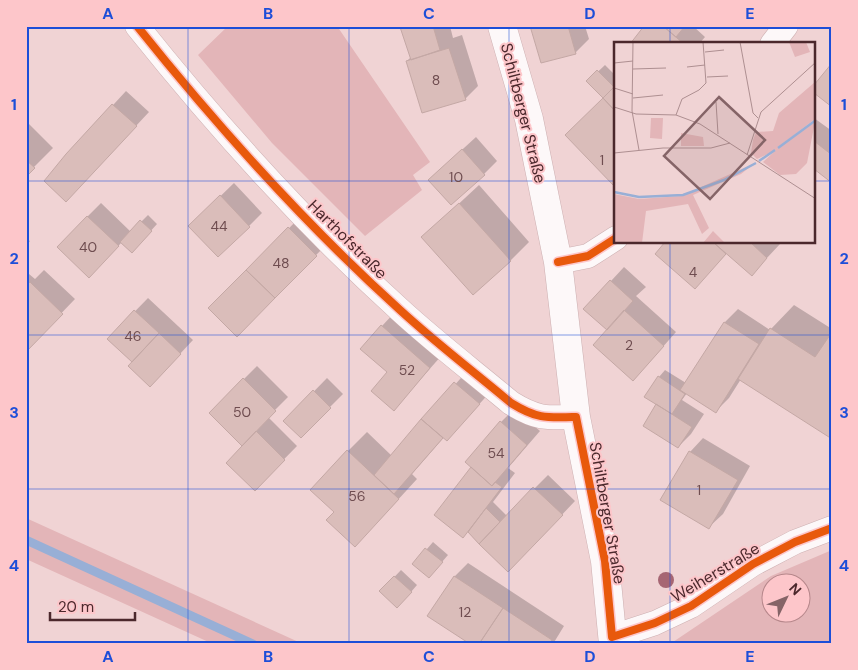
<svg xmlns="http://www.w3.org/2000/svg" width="858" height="670" viewBox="0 0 858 670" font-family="'DM Sans',sans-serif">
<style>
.grass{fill:#e3b5b8;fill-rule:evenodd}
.shadow{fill:#0003}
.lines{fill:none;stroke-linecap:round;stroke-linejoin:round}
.stream{stroke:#98afd6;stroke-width:9}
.building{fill:#dabdba;stroke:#c4a8a5}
.street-casing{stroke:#cdb0b2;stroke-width:25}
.secondary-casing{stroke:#cdb0b2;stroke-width:29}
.street{stroke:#fdf8f9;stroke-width:24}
.secondary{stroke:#fdf8f9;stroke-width:28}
.cycleway-casing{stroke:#fdc6ca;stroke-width:11}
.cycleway{stroke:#e8590c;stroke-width:8}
.tree{fill:#a66673}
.grid{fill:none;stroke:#1d4ed8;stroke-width:1;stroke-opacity:0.55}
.labels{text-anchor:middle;stroke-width:4;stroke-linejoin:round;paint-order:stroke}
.number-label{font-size:14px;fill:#6f4d50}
.street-label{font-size:16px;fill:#4b282c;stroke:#fdc6ca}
.inset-river{fill:none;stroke:#98afd6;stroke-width:2.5}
.inset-road{fill:none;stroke:#ae8f91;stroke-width:1}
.view{fill:#856467;fill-opacity:0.15;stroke:#856467;stroke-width:2.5}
.inset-edge{fill:none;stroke:#4b282c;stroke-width:2.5}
.neatline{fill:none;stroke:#1d4ed8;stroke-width:2}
.grid-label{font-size:16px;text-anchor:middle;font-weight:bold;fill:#1d4ed8}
</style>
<rect width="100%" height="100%" fill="#f0d3d4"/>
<!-- grass -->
<path class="grass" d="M228,26H337L430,162L413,175L422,190L365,236L272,143L198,55Z
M26,518L303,644H213L26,559Z
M832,550V644H670L771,576ZM800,582V612H770V582Z"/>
<!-- shadow -->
<path class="shadow" d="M403,26H450L453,38L462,35L478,86L465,99L407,61L411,57Z
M532,26H585L589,39L575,53Z
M645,26H693L705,37L699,44H631Z
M605,65L616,76L614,184L567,135L604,98L588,81Z
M126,91L149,112L79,187L67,155Z
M814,118L832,131V182L814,168Z
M26,121L53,148L26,175Z
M476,137L497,161L484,174L429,180Z
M234,183L262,213L249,226L203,213Z
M479,185L529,242L510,261L423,237Z
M101,203L131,232L148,215L157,224L138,245L122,242L102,263L87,217Z
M302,215L329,242L237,335L210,308Z
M26,239L30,241L26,246Z
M667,242H778L780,244L752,274L727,253L695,287Z
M624,267L646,287L636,296L676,332L646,366L585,309Z
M44,270L75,299L26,350V276L29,274L35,279Z
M148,298L193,340L163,372L133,362L108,339Z
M794,305L832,329V437L741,379L729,398L716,411L687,393L682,400L704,414L691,434L678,447L658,404L646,397L659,377L665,370L686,383L725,322L738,309L770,330Z
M395,312L443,354L394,409L382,326Z
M257,366L288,397L268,417L297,446L255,489L244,446L210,413Z
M468,370L492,390L447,440L444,437L412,474L417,479L374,526L336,512L348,451L367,432L392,456Z
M327,378L343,394L301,436L285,421Z
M514,409L540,431L508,468L515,473L493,502L507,516L548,475L575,501L522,557L480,543L468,531L463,537L473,467L501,422Z
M703,438L750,466L723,514L709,527L690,452Z
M433,542L448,555L429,577L414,564Z
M468,563L564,626L553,644H472L429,616L455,576Z
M401,570L417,585L404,600L381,591Z"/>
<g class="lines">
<!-- stream -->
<path class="stream" d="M26,540L253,644"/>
</g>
<!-- building -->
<path class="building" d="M433,26L440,50L411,60L400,27Z
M530,26H568L576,54L541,63Z
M644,26H663L684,44H630Z
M663,26H685L676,37Z
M449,48L466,100L422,113L406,61Z
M832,63V107L814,93V85Z
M597,70L614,87L603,98L586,81Z
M614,87L616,89V112L603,98Z
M603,98L616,112L614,186L565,135Z
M112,104L137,126L66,202L44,181L66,154Z
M814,141L832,155V183L814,169Z
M462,149L485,175L451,205L428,180Z
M26,160L35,168L26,177Z
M220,195L250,227L218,257L188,226Z
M459,203L511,261L473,295L421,237Z
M87,216L119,246L89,278L57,247Z
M140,220L152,231L132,253L120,242Z
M288,227L317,256L275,298L246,270Z
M665,242H713L726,254L695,289L655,254Z
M713,242H750L767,258L752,276Z
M246,270L275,298L237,337L208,308Z
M610,280L633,301L607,330L583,309Z
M30,282L63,314L26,352V286Z
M134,310L159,333L132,362L107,339Z
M624,310L664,346L633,381L593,345Z
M724,322L759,344L716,413L680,390Z
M381,325L430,368L394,411L371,391L387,372L360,349Z
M770,328L815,357L832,332V439L738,379Z
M159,333L181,354L150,387L128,366Z
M658,376L685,394L672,414L644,397Z
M243,378L276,411L242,446L209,413Z
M454,382L480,404L447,441L421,419Z
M313,390L331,408L301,438L283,421Z
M656,404L692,427L678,448L643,426Z
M421,419L443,438L394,494L374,475Z
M500,421L527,445L492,486L465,462Z
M256,431L285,460L255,491L226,463Z
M347,450L399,499L355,547L326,520L334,512L310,490Z
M689,451L738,480L709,529L660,500Z
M471,467L492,486L495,482L502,487L463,538L434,515Z
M533,487L563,515L508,572L479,544Z
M486,508L500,522L479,544L468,532Z
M425,548L443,562L429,578L412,564Z
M394,576L412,592L397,608L379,591Z
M454,576L503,608L479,644H470L427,616Z
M503,608L552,640L549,644H479Z"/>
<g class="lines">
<defs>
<path id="street" d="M137,26C217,126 305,224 400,310C436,343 474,372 511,403C537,419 546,418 576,417
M772,44L786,26
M558,262L588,256L616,238
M612,637L655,623L691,606L753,564L795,542L832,528"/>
<path id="secondary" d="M502,26L529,119L558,262L576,417L605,561L613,644"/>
</defs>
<!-- street casing -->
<use href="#street" class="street-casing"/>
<!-- secondary casing -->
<use href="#secondary" class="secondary-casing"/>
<!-- street -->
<use href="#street" class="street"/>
<!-- secondary -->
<use href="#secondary" class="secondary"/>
<defs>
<path id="cycleway" d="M137,26C217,126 305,224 400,310C436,343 474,372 511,403C537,419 546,418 576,417L605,561L612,637L655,623L691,606L753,564L795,542L832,528
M558,262L588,256L616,238"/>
</defs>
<!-- cycleway casing -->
<use href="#cycleway" class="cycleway-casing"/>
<!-- cycleway -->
<use href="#cycleway" class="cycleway"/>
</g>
<!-- trees -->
<circle class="tree" cx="666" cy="580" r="8"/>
<!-- grid -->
<path class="grid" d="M188,26V644M349,26V644M509,26V644M670,26V44M26,181H616M814,181H832M670,242V644M26,335H832M26,489H832"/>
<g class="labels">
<!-- number labels -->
<g class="number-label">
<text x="436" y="85">8</text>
<text x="602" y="165">1</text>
<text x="456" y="182">10</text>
<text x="219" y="231">44</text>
<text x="88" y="252">40</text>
<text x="281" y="268">48</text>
<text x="693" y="277">4</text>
<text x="133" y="341">46</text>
<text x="629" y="350">2</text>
<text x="407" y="375">52</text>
<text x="242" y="417">50</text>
<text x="496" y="458">54</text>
<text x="699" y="495">1</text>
<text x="357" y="501">56</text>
<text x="465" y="617">12</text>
</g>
<!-- street labels -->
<g class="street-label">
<text transform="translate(524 113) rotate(76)" y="6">Schiltberger Straße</text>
<text transform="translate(348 239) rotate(45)" y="6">Harthofstraße</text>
<text transform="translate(608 513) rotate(80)" y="6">Schiltberger Straße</text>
<text transform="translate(715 572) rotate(-31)" y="6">Weiherstraße</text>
</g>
</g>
<!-- overview -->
<g transform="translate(614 42)">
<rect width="201" height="201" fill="#f0d3d4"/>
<path d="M175,0H192L196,10L181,15ZM201,40V77L163,106L201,80L193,121L182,132L166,133L149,120L162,108L143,117L137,111L139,98L142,90L159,89L165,71ZM37,76H49L48,97L36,96ZM67,91L89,95L90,104H67ZM141,121L127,132L79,153L95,186L88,192L74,162L32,169L28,201L0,200V152L25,157L67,154ZM99,189L111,201H89Z" fill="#e3b5b8"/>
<path class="inset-river" d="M164,106L202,78M145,119L161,108M0,150L25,155L69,153L110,138L142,121"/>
<path class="inset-road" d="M19,0L18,69L25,108M126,0L139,71L144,76M91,10L110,8M0,21L19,19M73,25L91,23M19,27L52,26M93,35L114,34M0,46L19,52M19,56L49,53M102,60L104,92M0,65L22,72L62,73L86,82L202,157M62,73L68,57L85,48L92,41L89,0M0,111L49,106H97L116,101M133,113L147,70L202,20"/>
<path class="view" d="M105,55L151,98L96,157L50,114Z"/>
<rect width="201" height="201" class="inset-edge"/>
</g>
<!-- border -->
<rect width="858" height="670" fill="none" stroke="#fdc6ca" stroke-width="55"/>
<!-- north arrow -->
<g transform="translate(786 598) rotate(47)"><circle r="24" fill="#fdc6ca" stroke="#b6878b"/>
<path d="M0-4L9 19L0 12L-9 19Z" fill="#856467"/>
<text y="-8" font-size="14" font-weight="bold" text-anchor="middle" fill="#4b282c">N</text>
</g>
<!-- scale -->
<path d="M50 612v8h85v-8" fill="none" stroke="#4b282c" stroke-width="2.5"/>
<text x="58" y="612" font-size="15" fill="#4b282c" stroke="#fdc6ca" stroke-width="4" paint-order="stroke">20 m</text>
<rect x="28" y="28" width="802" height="614" class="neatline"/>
<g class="grid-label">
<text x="108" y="19">A</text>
<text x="268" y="19">B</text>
<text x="429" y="19">C</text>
<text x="590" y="19">D</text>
<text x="750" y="19">E</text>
<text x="14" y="110">1</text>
<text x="844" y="110">1</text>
<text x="14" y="264">2</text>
<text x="844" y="264">2</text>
<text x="14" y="418">3</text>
<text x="844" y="418">3</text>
<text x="14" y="571">4</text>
<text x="844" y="571">4</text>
<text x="108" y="662">A</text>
<text x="268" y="662">B</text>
<text x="429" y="662">C</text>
<text x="590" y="662">D</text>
<text x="750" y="662">E</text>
</g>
</svg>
